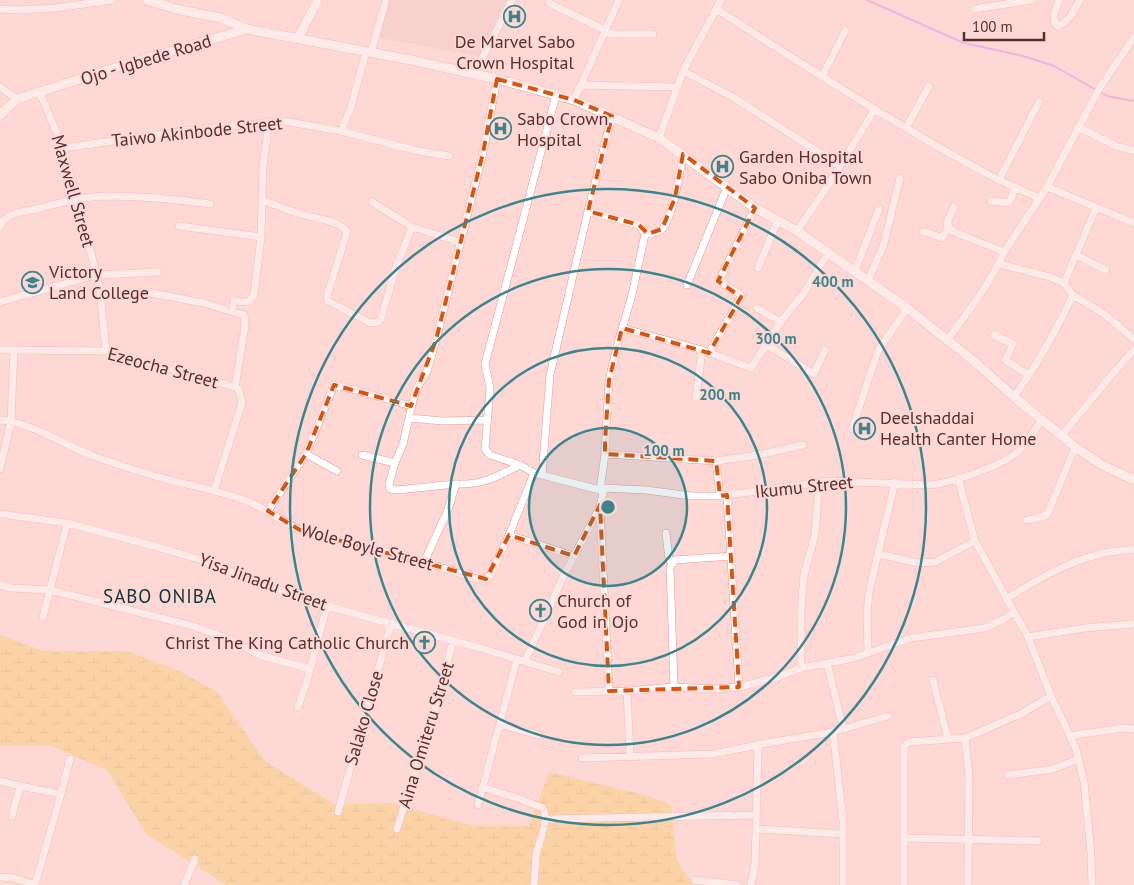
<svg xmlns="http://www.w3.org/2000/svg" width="1134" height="885" viewBox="0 0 1134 885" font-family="'PT Sans',sans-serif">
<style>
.built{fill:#efc8c4}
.wetland{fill:url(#wetland-marsh)}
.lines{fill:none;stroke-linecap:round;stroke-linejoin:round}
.stream{stroke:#dd89e4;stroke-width:2}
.minor-casing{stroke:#ee9791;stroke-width:8}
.major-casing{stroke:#ee9791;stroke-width:10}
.minor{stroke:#fff;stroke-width:7}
.major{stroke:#fff;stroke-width:9}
.minor-bridge-casing{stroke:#ee9791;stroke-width:8;stroke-linecap:butt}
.minor-bridge{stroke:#fff;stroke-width:7}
.marked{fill:none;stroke:#d9550f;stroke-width:4;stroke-dasharray:10 6;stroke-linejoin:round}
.ring{fill:none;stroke:#3d858c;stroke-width:2.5}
.labels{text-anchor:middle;stroke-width:4;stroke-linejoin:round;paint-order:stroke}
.poi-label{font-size:18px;fill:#532f2d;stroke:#fdd8d5;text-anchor:start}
.street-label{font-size:18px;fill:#532f2d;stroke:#fdd8d5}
.neighbourhood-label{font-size:19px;letter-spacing:1px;fill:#0f3236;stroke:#fdd8d5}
.centre{fill:#3d858c;stroke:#fdd8d5;stroke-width:2.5}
.ring-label{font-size:15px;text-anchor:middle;font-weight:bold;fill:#3d858c;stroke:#fdd8d5;stroke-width:4;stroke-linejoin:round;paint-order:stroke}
</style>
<defs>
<pattern id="wetland-marsh" width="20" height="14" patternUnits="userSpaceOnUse" patternTransform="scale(1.25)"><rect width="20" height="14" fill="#facc6d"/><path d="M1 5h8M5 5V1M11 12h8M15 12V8" fill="none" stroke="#d8b05f"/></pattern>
</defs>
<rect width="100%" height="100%" fill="#fdd8d5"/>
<!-- built -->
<path class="built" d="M389,0H507L481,57L380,38Z"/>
<!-- wetland -->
<path class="wetland" d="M0,635L44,651H127L181,672L217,692L265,761L334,804L392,803L474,826H529L549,772L649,796L671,805L677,861L693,885H226L146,834L107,770L51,746H0Z"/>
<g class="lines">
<!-- stream -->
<path class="stream" d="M867,0L964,43L1023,56L1054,66L1096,90
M1100,92L1107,96L1134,101"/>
<defs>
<path id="minor" d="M1059,0C1056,8 1051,18 1057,26C1069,23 1074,9 1080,0
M549,3L605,30L610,34H653
M0,9L18,10L56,8L112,0
M716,9C809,68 900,128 997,179C1011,186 1025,192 1039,198
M974,9L1032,0
M371,53L386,0
M683,71L731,96L840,166
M474,74L512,0
M822,77L845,31
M581,85L677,87
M0,87L17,99
M40,93L63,148L93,261L100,291L106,351
M574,100L619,0
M1078,127L1116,146L1134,151
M906,128L929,86
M341,131L351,107L366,52
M659,138L683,71L721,0
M63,148L184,131L283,121L341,131L414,150L449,156
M999,180L1039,102
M1047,187L1134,223
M263,200C275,205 287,210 300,214C313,218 339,220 347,232L327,296L328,301L370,323L378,322L381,319L396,267L412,227
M991,201L1009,203L1016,187
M372,202L412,227L460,242
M954,207L947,223L952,231L1004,252
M588,211L639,225L645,234L632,295L619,339L609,380L605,454
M0,226C6,212 23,212 36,209C59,203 82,197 105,196C140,196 175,199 210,204
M179,226L261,237
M797,231L829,184L875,109
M923,232L929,233L942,238L948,227
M645,234C650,234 656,234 661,230C673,221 680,170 683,154
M1076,255L1106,270
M999,264L1050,277L1064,283L1073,295L1104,314L1134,339
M758,268L778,220
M855,271L879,209
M868,280L883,247L900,178
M1064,283L1096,208
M687,285L727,187
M101,299L145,292L204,303L244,315L245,326L235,387L239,390L242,403L214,491
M234,301L248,302L254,295L261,237L263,166L269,123
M0,302L96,275L159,272
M757,308L781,322
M622,328L702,350L751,368L782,320L804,293L828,253
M994,335L1013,344L1005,360L1029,375
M947,340C968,312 990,284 1004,252L1047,187L1099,89L1134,37
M767,345L814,374L825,350
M0,350L106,351L235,387
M709,353L741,297L740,294L725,285L720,279L755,208
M1014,397C1037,365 1056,331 1073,295
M696,398L702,350
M409,418L443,421L487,420
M0,420C33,423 62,444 93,456C119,465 146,474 173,481C198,487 223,492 247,501C266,509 282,522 300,530L424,562L477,579H486L490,576L509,535L534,473
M852,429L878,351L907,308
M1062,435L1114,372L1134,350
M306,454L337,471
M362,455L395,463
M716,461L720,496
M520,465L490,455L485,449L490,388L485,364L556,95
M0,469L11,421L14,350
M542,475L550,375L588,211L612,116
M958,478L975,541L1028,637L1051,696L1076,749L1084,782L1091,854L1092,885
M456,484L397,490L390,489L389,484L395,463L403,444L415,392L427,371L436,340L483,153L497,79
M600,490L605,454L716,461L758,455L803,445
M727,495L739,687
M600,509L609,691
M268,511L306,454L334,385L345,387L411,406
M0,514L67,523L157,547L199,559L267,586L327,606L480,648L559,672
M1027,520L1043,517L1048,513L1075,447
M67,523L50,590L193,626L229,639L259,655L310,669
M666,533L669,559L672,563
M509,535L574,556
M878,554L919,563L935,562L975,541
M424,562L447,512L456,484C483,485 496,477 520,465L534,473L600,490L604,488L646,490L691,496H720L829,481L931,485C953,482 998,467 1015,454C1026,445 1033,431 1042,420
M0,585L11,588L50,590L43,617
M1006,599C1037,580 1064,563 1100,554C1111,551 1123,551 1134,549
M1028,637L1085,628L1134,624
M868,652L867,613L869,592L895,482
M525,661L564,575L600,507L604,488
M827,663L843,728
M801,668V609L804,575L815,535L819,482
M933,680L948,739
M674,687L670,567L675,560L732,556
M627,691L630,756
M575,692L627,691L674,687L716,689L739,687L778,677L801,668L854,658L911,638L985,628L1004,619L1014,612
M298,707L307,681L327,606
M500,724L538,735
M833,732L843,821V885
M1070,736L1122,728L1134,729
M965,738L969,776L968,885
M758,745L756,829L843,834
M582,758L713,754L767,743L833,732L888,716
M1008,775L1053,769L1079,759
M0,781L20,786
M482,787L520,799L543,808C550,821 538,842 536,856C535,866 535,875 534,885
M61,794L70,759
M478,805L517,659
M338,812L391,624
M12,816L20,786L61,794L35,885
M545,819L756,815
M397,829L410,787L425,747L453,641
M904,838L1038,841
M0,877L14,878L35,885
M695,880L737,885
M184,885L195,859
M751,885L755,863L756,829
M904,885V747L908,742L965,738L1021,714L1051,696"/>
<path id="major" d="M147,0L176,9L221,18L247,29
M298,38L318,0
M0,115L17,99L118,67L247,29L411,60L497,79L574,100L659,138L755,208L797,231L907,308L975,362L1014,397L1075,447L1102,465L1134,480"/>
</defs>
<!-- minor casing -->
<use href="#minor" class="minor-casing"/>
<!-- major casing -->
<use href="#major" class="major-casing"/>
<!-- minor -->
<use href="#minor" class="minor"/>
<!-- major -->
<use href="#major" class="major"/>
<defs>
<path id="minor-bridge" d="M232,311L234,301"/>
</defs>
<!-- minor-bridge casing -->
<use href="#minor-bridge" class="minor-bridge-casing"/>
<!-- minor-bridge -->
<use href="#minor-bridge" class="minor-bridge"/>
</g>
<!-- marked area -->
<path d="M0 0H1134V885H0ZM497,79L574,100L612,116L588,211L639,225L648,234L662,229L675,198L683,154L755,208L718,281L741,297L709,353L622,328L609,380L605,441V454L716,461L720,496L727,495L739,687L609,691L600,505L574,556L509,535L486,579L300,530L268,511L306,454L334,385L411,406L436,340L483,153Z" fill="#fdd8d5" fill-opacity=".55" fill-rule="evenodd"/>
<path class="marked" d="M497,79L574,100L612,116L588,211L639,225L648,234L662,229L675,198L683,154L755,208L718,281L741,297L709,353L622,328L609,380L605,441V454L716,461L720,496L727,495L739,687L609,691L600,505L574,556L509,535L486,579L300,530L268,511L306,454L334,385L411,406L436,340L483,153Z"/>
<!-- distance rings -->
<circle cx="608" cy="507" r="79" fill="#3d858c" fill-opacity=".12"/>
<g class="ring">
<circle cx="608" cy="507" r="79"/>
<circle cx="608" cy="507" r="159"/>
<circle cx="608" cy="507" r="238"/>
<circle cx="608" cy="507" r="318"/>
</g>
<!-- icons -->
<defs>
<symbol id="hospital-ring" viewBox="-11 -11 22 22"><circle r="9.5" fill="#fdd8d5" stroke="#3d858c" stroke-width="1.5"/><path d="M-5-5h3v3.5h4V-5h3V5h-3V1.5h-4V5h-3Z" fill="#3d858c"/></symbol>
<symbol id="school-ring" viewBox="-11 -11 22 22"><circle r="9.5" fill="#fdd8d5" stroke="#3d858c" stroke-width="1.5"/><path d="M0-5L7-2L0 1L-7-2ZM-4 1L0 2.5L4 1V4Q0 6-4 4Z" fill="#3d858c"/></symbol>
<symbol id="church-ring" viewBox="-11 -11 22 22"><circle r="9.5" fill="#fdd8d5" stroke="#3d858c" stroke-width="1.5"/><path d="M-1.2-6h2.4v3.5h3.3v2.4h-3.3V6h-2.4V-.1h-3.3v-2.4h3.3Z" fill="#3d858c"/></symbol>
</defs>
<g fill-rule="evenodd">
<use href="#hospital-ring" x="502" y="4" width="25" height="25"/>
<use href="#hospital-ring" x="488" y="116" width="25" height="25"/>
<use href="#hospital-ring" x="710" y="154" width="25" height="25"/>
<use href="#school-ring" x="20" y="270" width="25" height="25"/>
<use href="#hospital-ring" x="852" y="416" width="25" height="25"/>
<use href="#church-ring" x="528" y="598" width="25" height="25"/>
<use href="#church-ring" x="412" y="630" width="25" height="25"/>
</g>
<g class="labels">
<!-- poi labels -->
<g class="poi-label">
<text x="515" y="48" text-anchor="middle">De Marvel Sabo<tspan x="515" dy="21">Crown Hospital</tspan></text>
<text x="517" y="125">Sabo Crown<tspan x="517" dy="21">Hospital</tspan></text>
<text x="739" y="163">Garden Hospital<tspan x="739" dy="21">Sabo Oniba Town</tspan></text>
<text x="49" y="278">Victory<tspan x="49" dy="21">Land College</tspan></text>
<text x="880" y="424">Deelshaddai<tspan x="880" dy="21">Health Canter Home</tspan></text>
<text x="557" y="607">Church of<tspan x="557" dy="21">God in Ojo</tspan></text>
<text x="409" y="649" text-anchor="end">Christ The King Catholic Church</text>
</g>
<!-- street labels -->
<g class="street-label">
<text transform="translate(146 60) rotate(-17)" y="6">Ojo - Igbede Road</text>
<text transform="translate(197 132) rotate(-6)" y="6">Taiwo Akinbode Street</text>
<text transform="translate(73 191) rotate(74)" y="6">Maxwell Street</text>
<text transform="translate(163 368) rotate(15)" y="6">Ezeocha Street</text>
<text transform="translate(804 487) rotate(-6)" y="6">Ikumu Street</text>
<text transform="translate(367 547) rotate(15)" y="6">Wole Boyle Street</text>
<text transform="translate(263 582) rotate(20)" y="6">Yisa Jinadu Street</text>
<text transform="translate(364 718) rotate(-74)" y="6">Salako Close</text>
<text transform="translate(426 735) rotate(-73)" y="6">Aina Omiteru Street</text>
</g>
<!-- neighbourhood labels -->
<g class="neighbourhood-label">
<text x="160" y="603">SABO ONIBA</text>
</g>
</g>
<circle cx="608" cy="507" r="8" class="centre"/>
<g class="ring-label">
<text x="833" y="287">400 m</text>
<text x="776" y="344">300 m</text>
<text x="720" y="400">200 m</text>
<text x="664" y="456">100 m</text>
</g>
<!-- scale -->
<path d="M964 32v8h80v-8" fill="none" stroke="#532f2d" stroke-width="2.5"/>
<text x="972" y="32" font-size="15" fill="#532f2d" stroke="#fdd8d5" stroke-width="4" paint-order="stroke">100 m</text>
</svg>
